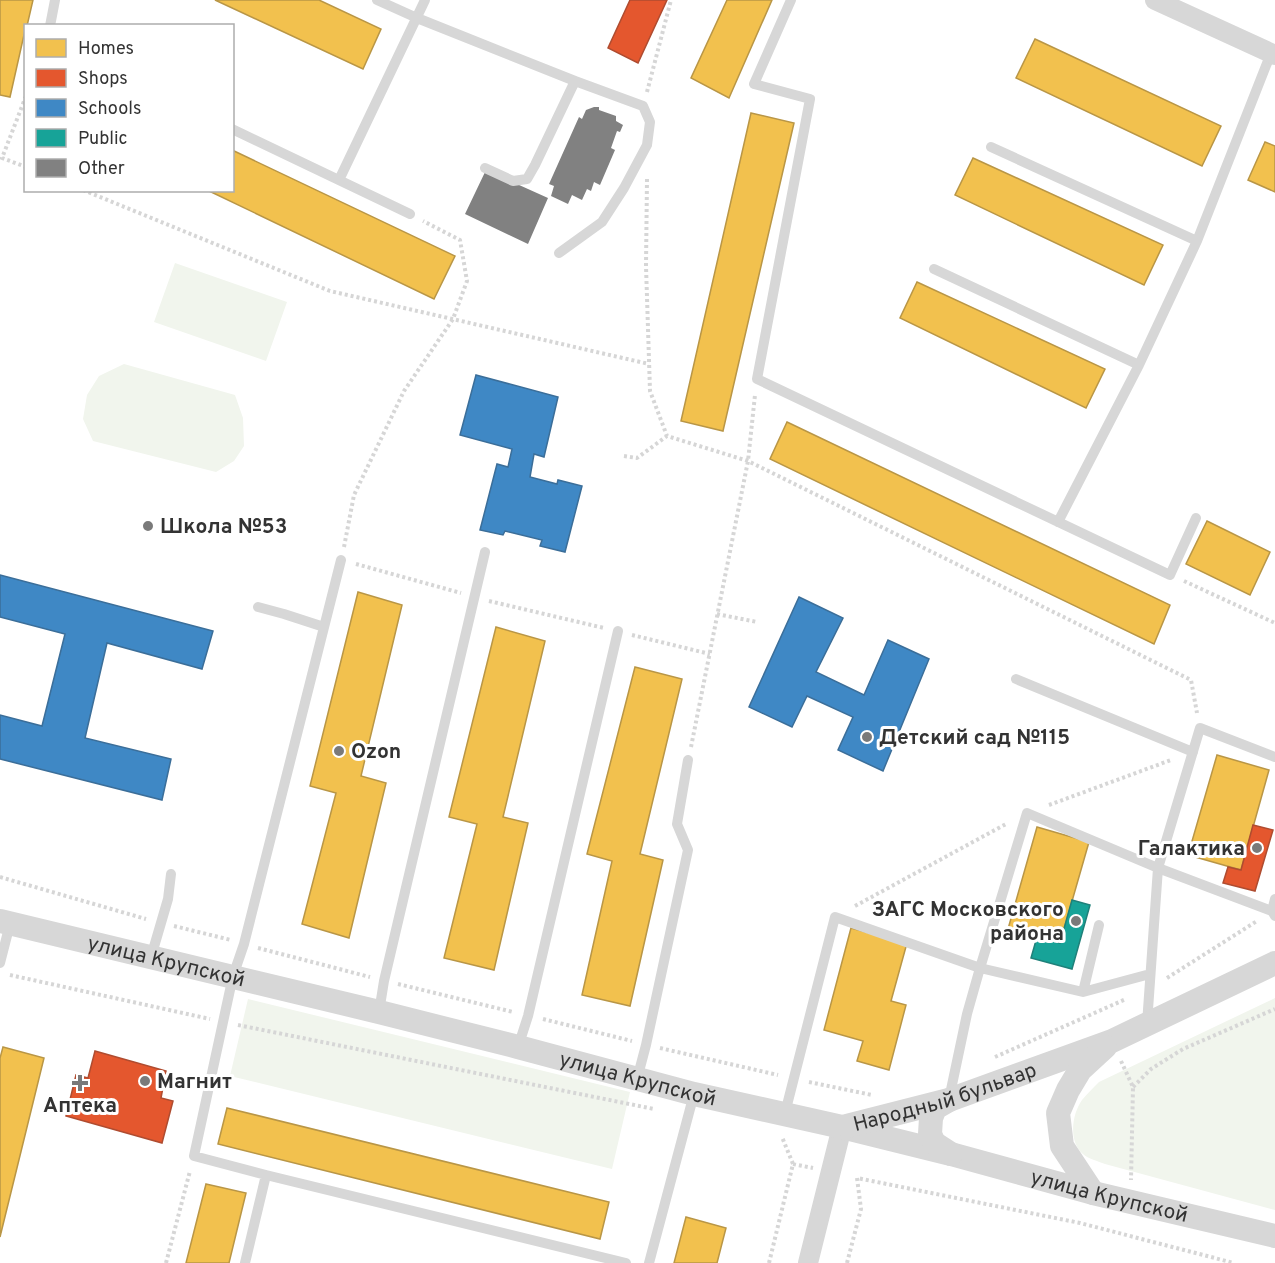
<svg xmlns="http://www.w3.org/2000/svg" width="1275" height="1263" viewBox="0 0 1275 1263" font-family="Overpass,sans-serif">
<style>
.green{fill:#f1f5ed}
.homes{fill:#f2c14e;stroke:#b99646;stroke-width:1.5}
.shops{fill:#e4572e;stroke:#af4c30;stroke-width:1.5}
.schools{fill:#3f88c5;stroke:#3b6e99;stroke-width:1.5}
.public{fill:#17a398;stroke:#1f817a;stroke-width:1.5}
.building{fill:#818181}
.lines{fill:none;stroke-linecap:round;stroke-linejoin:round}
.path{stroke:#d6d6d6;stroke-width:4;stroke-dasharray:3 3;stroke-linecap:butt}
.service{stroke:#d7d7d7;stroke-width:10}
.minor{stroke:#d7d7d7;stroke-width:20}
.tertiary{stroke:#d7d7d7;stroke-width:24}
.poi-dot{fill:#7a7a7a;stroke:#fff;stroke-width:2}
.labels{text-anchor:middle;stroke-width:6;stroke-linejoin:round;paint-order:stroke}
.poi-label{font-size:21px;font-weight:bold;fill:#333;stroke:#fff;text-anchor:start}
.street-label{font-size:21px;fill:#333;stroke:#fff}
</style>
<rect width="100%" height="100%" fill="#fff"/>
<!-- green -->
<path class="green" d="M175,263L287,302L266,361L154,322Z
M124,364L235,395L243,418L244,446L234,461L216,472L93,441L83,419L87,395L99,376Z
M1275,998V1210L1105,1164C1098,1161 1088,1159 1083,1154C1068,1141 1072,1114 1082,1100C1087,1094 1093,1088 1099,1082Z
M248,999L630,1092L612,1169L230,1076Z"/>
<!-- homes -->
<path class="homes" d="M0,0H33L27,26H26L10,97L0,95Z
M215,0H319L381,29L363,69Z
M727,0H772L729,98L691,78Z
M1035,39L1221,126L1202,166L1016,78Z
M751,113L794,123L723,431L681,421Z
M1265,142L1275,146V192L1248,180Z
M232,150L455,256L434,299L207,190H232Z
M973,158L1163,245L1144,285L955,195Z
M917,282L1105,369L1086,408L900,318Z
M787,422L1170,605L1154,644L770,459Z
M1207,521L1270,552L1250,595L1186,564Z
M358,592L402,605L361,776L386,783L349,938L302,924L336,793L310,786Z
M496,627L545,641L503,817L528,823L494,970L444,958L477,824L449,817Z
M635,667L682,679L640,854L663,860L630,1006L582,995L612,861L587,854Z
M1217,755L1269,770L1241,870L1188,855Z
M1037,827L1089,842L1060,943L1008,929Z
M851,928L907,943L891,1001L906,1005L889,1070L857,1061L863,1041L824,1030Z
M3,1047L44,1058L0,1237V1058Z
M227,1108L609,1202L600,1239L218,1144Z
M206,1184L246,1193L229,1263H186Z
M686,1217L726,1228L717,1263H674Z"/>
<!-- shops -->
<path class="shops" d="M630,0H667L638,63L608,48Z
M1253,825L1273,830L1255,891L1223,883L1228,867L1241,870Z
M95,1051L166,1071L161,1098L173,1101L162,1143L66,1116L76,1075L88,1078Z"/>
<!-- schools -->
<path class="schools" d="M476,375L558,397L544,457L534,454L530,477L557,484L558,480L582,486L565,552L540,546L542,540L505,531L503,535L480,530L497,464L508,467L512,449L460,435Z
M0,575L213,631L202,669L107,643L85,738L171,759L162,800L0,759V715L42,726L65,634L0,617Z
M799,597L843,618L816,672L864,695L888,640L929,659L883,771L838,750L853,717L807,696L792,727L749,707Z"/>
<!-- public -->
<path class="public" d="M1072,900L1090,905L1072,969L1031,958L1037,937L1060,943Z"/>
<!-- building -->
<path class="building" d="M594,107H599V110L616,116V121L623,125L620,132L617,131L611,148L615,150L600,185L594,182L591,191L587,189L582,200L572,195L568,204L551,196L554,186L549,184L579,117L582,119L586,110Z
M486,170L548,198L528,244L465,214Z"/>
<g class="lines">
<!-- path -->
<path class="path" d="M647,92L671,0
M26,96L2,158L26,167
M647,179L646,266L650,391L667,436L748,461L1191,680L1197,713
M83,190L330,291L649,364
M624,456L637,458L667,436
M344,547L354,495L404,391L453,319L467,281L460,240L423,221
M356,564L461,593
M1184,581L1275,623
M489,601L604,628
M717,614L757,622
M632,635L710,654
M691,747L748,461L755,395
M1049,805L1171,760
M0,877L146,919
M855,906L1006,824
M174,926L231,940
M258,948L370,977
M10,975L210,1019
M1167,978L1257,921
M398,984L513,1012
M543,1019L632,1041
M238,1025L654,1109
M660,1048L778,1075
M995,1057L1126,999
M1121,1061L1133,1087L1131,1180
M809,1082L872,1095
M1133,1087L1151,1069L1183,1049L1275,1009
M793,1164L813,1168
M166,1263L190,1171
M769,1263L793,1164L782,1137
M847,1263L861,1209L857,1178L1080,1223L1234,1263"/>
<!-- service -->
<path class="service" d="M377,0L417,18L575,81L535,165L527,179L513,181L485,168
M791,0L754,84L810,99L757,379L1170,575L1196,518
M50,26L55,0
M232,129L410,214
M991,147L1197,241
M339,180L425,0
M559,253L602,222L624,188L647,145L650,122L643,106L575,81
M934,269L1139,365
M1058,522L1139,365L1197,241L1271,53
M258,607L284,614L324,627
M1016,679L1193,752
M1272,911L1275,899
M151,957L168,899L171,874
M0,963L10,924
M1150,974L1083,992L980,968L1027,813L1158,868L1200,728L1275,757
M1083,992L1099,925
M379,1012L384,981L485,552
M1147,1024L1158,868L1272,911L1275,916
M518,1047L528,1016L618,631
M637,1079L646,1045L688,850L677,824L688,760
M785,1113L835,917L980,968L967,1014L949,1099
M266,1175L626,1263
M245,1263L266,1175L194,1156L233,976L244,944L341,560
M649,1263L694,1094"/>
<!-- minor -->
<path class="minor" d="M1155,0L1275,55
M808,1263L842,1127"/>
<!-- tertiary -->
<g class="tertiary">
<path id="s1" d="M0,921L379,1012L518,1047L694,1094L842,1127L951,1154L1093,1193L1275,1236"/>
<path d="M949,1100L935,1108L931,1118L930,1134L934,1143L951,1154"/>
<path id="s2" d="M847,1126L949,1100L1112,1041L1275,963"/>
<path d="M1093,1193L1062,1146L1058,1113L1068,1090L1080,1070L1105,1047"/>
</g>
</g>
<!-- markers -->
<g class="poi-dot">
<circle cx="148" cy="526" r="6"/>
<circle cx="867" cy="737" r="6"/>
<circle cx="339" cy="751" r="6"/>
<circle cx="1257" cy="848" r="6"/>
<circle cx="1076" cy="921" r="6"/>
<circle cx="145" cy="1081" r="6"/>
<path d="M77 1074h6v6h6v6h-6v6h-6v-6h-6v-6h6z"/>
</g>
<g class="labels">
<!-- poi labels -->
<g class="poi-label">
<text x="160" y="533">Школа №53</text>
<text x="879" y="744">Детский сад №115</text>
<text x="351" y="758">Ozon</text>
<text x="1245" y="855" text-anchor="end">Галактика</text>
<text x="1064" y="916" text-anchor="end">ЗАГС Московского<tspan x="1064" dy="24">района</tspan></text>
<text x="157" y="1088">Магнит</text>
<text x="80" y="1112" text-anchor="middle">Аптека</text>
</g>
<!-- street labels -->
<g class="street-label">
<text dy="7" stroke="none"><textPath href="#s1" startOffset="171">улица Крупской</textPath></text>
<text dy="7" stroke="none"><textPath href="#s1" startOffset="657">улица Крупской</textPath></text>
<text dy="7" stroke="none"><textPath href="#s2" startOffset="102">Народный бульвар</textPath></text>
<text dy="7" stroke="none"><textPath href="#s1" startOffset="1143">улица Крупской</textPath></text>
</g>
</g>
<!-- legend -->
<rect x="24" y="24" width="210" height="168" fill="#ffffff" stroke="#adadad" stroke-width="1.5"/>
<rect x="36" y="39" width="30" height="18" fill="#f2c14e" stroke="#adadad" stroke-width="1.5"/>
<text x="78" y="54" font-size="18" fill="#333333">Homes</text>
<rect x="36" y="69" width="30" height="18" fill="#e4572e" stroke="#adadad" stroke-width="1.5"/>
<text x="78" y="84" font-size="18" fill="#333333">Shops</text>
<rect x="36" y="99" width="30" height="18" fill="#3f88c5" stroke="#adadad" stroke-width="1.5"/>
<text x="78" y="114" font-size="18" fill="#333333">Schools</text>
<rect x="36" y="129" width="30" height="18" fill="#17a398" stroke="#adadad" stroke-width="1.5"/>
<text x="78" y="144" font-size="18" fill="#333333">Public</text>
<rect x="36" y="159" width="30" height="18" fill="#818181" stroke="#adadad" stroke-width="1.5"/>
<text x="78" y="174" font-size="18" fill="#333333">Other</text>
</svg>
